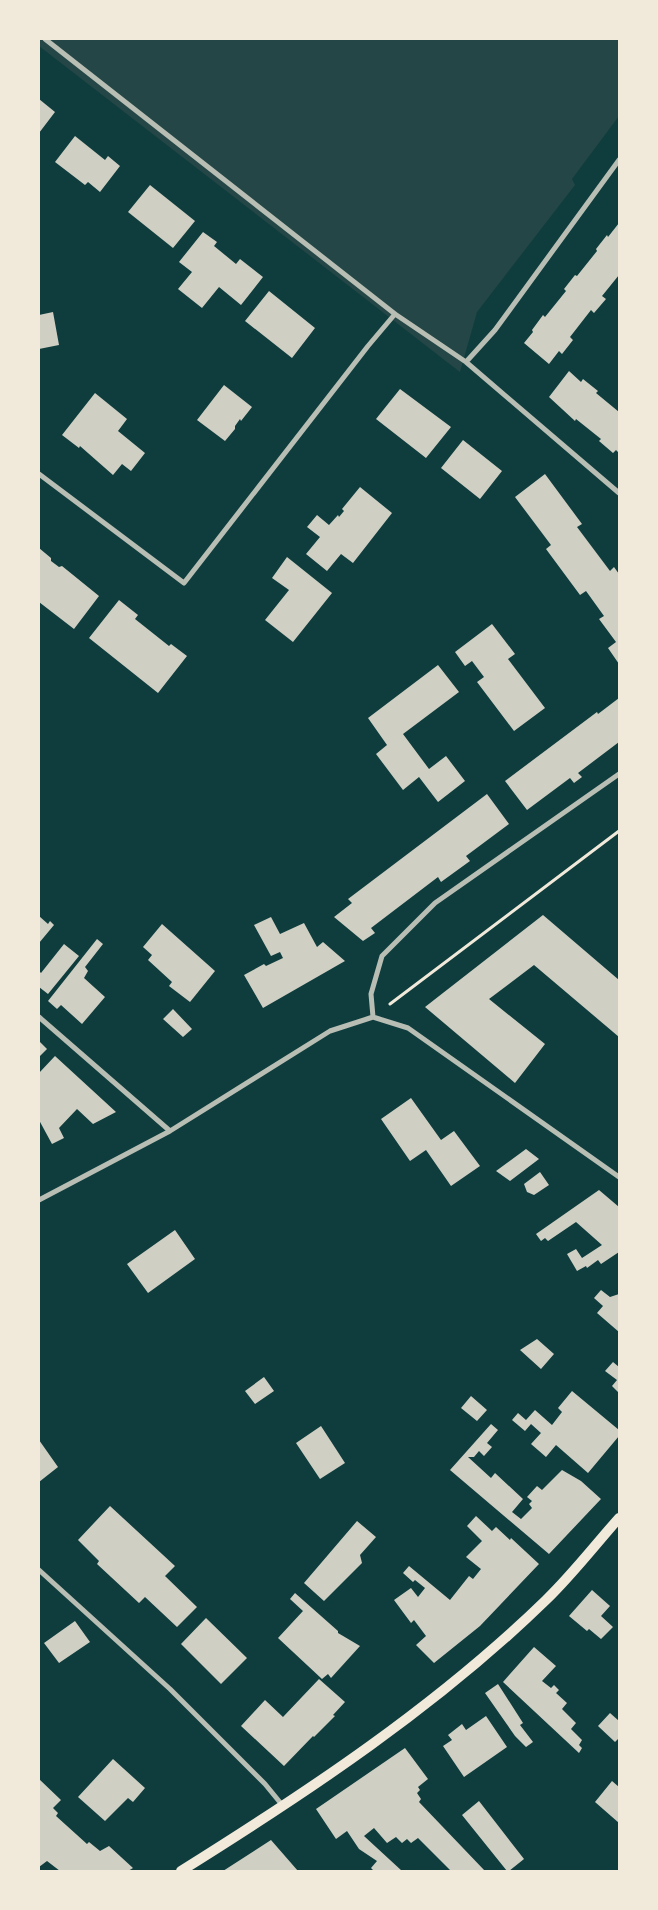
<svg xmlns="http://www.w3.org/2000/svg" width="658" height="1910" viewBox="0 0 658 1910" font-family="'Asap Condensed',sans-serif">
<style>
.green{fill:#244646}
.building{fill:#cfcfc3}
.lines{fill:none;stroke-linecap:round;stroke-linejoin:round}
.path{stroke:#f1e9da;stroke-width:3}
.minor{stroke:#b8beb3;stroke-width:5}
.secondary{stroke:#f1e9da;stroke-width:10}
</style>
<rect width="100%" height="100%" fill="#0f3d3e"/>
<!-- green -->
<path class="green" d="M39,39H619V116L572,179L575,185L477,312L460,372L39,46Z"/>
<!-- building -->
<path class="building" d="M39,99L55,112L39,133Z
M75,136L105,160L108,156L120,166L100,192L88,182L85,185L55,162Z
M150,185L195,221L173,248L128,212Z
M619,223V275L602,296L606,299L594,313L591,310L570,337L573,340L562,354L559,351L549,364L524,343L533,332L532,330L543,315L545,317L566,291L564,289L575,275L577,276L597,251L596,249L607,235L608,237Z
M203,232L217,242L214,246L236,264L240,259L263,277L241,305L219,287L202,308L178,289L192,272L179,262Z
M269,291L315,328L292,358L245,321Z
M53,312L59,345L39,349V315Z
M569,371L581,382L583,379L598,391L596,393L619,412V453L616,450L613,453L599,441L601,439L576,419L575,421L549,397Z
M224,385L252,407L241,421L240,419L235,426V429L225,441L197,420Z
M400,389L451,427L426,458L376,419Z
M95,393L127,419L118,431L145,453L131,471L122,464L113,475L80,446L79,448L62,435Z
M463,440L502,471L480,499L441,468Z
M545,474L582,524L577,527L610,571L614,567L619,574V664L608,648L616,642L599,619L604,616L586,591L580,595L546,549L551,545L515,497Z
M360,487L392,513L353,563L341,554L327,571L306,554L320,537L307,527L317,515L329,525L338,515L339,517L344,511L342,509Z
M39,548L51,558V561L59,567L62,566L99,596L74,629L39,602Z
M287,557L332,593L293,642L265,620L289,590L272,578Z
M119,600L138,615L135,619L169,646L171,644L187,656L158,693L89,638Z
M492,624L515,654L508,659L545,708L514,731L477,682L484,677L472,661L465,666L455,652Z
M438,665L459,692L403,734L429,769L446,756L465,781L438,802L419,777L403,790L376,754L387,745L368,718Z
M619,698V742L578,773L582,777L574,783L570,778L527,810L505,781L597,712L598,714Z
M487,794L509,824L466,856L470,861L441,882L438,877L371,928L375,933L363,941L334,917L352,903L348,899Z
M543,915L619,980V1037L534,965L489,999L545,1044L515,1083L425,1007Z
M39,916L48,924L50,921L54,925L39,943Z
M271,917L280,934L304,923L317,947L323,942L345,961L263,1008L244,975L264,964L266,966L283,958L280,952L271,956L254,925Z
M162,924L215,971L190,1002L169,986L172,982L148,960L152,955L143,947Z
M97,939L103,944L85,967L88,971L84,978L105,997L82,1024L61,1005L57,1009L48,1001Z
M64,944L79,956L48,994L39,987V971L41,973Z
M173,1009L192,1029L183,1037L163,1019Z
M39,1041L47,1049L39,1057Z
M55,1056L116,1112L93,1124L77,1109L59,1128L64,1138L52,1144L39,1120V1073Z
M411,1098L441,1140L454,1131L480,1166L451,1186L426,1150L410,1161L381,1119Z
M526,1149L539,1159L510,1181L496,1171Z
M540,1172L549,1185L534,1195L527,1192L524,1184Z
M599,1190L619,1207V1252L601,1264L598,1260L587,1268L586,1266L577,1271L567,1254L576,1249L582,1258L602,1245L576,1222L548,1241L545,1238L541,1241L536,1234Z
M175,1230L195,1259L148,1293L127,1264Z
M601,1290L610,1297L619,1294V1332L597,1313L603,1306L594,1298Z
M537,1339L554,1354L541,1369L520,1350Z
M613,1362L619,1367V1393L612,1386L617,1380L605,1371Z
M264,1377L274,1391L255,1404L245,1391Z
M572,1391L619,1430V1436L588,1473L556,1445L546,1457L531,1444L541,1433L531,1424L525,1431L512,1420L518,1413L526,1420L535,1410L552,1425L562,1412L558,1408Z
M471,1396L487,1410L477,1421L461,1408Z
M491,1424L498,1430L487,1443L492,1447L484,1456L479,1451L474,1457H468L491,1478L495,1473L523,1499L512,1512L521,1519L532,1508L529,1504L532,1501L527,1497L537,1486L542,1490L562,1470L581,1481L601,1499L549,1554L450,1470Z
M321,1426L345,1463L320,1479L296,1443Z
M39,1440L58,1467L39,1482Z
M110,1506L175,1566L165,1576L197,1607L177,1627L145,1597L139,1603L97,1564L99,1561L78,1540Z
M476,1516L492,1531L496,1527L510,1540L511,1538L539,1564L480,1626L434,1663L416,1645L426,1636L414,1620L411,1623L394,1600L411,1588L418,1597L425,1588L415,1580L413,1582L403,1573L409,1566L450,1600L469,1576L473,1579L481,1569L466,1557L482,1541L467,1526Z
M357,1521L376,1537L360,1555L362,1563L324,1601L304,1583Z
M592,1590L610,1606L601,1616L613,1627L601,1639L589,1629L587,1631L569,1616Z
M295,1593L338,1631V1633L360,1646L331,1678L328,1674L322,1679L278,1638L303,1611L290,1599Z
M206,1618L247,1658L221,1684L181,1644Z
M75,1621L90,1642L59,1663L44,1643Z
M534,1647L556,1666L542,1681L551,1688L554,1685L559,1690L556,1693L567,1703L562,1709L576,1723L571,1729L582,1740L579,1745L582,1748L579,1753L503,1682Z
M319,1679L345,1702L333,1715L335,1716L314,1737L313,1736L284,1766L241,1726L265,1700L283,1717Z
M498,1684L523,1723L520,1725L533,1742L526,1747L515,1736L485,1693Z
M610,1713L619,1721V1738L615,1742L598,1726Z
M486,1716L507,1747L464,1777L443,1746L452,1740L448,1735L462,1724L466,1730Z
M405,1748L428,1779L418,1787L420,1790L417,1793L421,1799L419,1802L485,1871H451L418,1838L411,1843L407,1839L402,1843L396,1837L387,1843L374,1828L364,1836L402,1871H374L371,1868L377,1861L359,1849L347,1831L336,1839L316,1809Z
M113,1759L145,1788L133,1802L128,1798L105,1821L78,1797Z
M39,1779L61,1800L53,1808L58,1813L56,1816L87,1844L89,1842L100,1851L109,1846L133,1868L128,1871H60L47,1861L39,1867Z
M612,1781L619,1787V1823L595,1802Z
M479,1801L524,1859L509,1871H507L462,1815Z
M271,1840L298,1871H223Z"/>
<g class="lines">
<!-- path -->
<path class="path" d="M390,1004L619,831"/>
<!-- minor -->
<path class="minor" d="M45,39L395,314L466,362L619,493
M466,362L495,330L619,160
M39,474L184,583L368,346L395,314
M39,1017L170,1131L330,1031L373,1017L408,1028L619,1177
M373,1017L371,994L382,956L435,903L619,774
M39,1200L170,1131
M39,1570L170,1689L265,1784L283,1806"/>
<!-- secondary -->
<path class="secondary" d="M181,1871C309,1791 437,1706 546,1600C572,1575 595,1545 619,1518"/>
</g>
<!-- border -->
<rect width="658" height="1910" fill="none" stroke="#f1e9da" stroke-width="80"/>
</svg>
